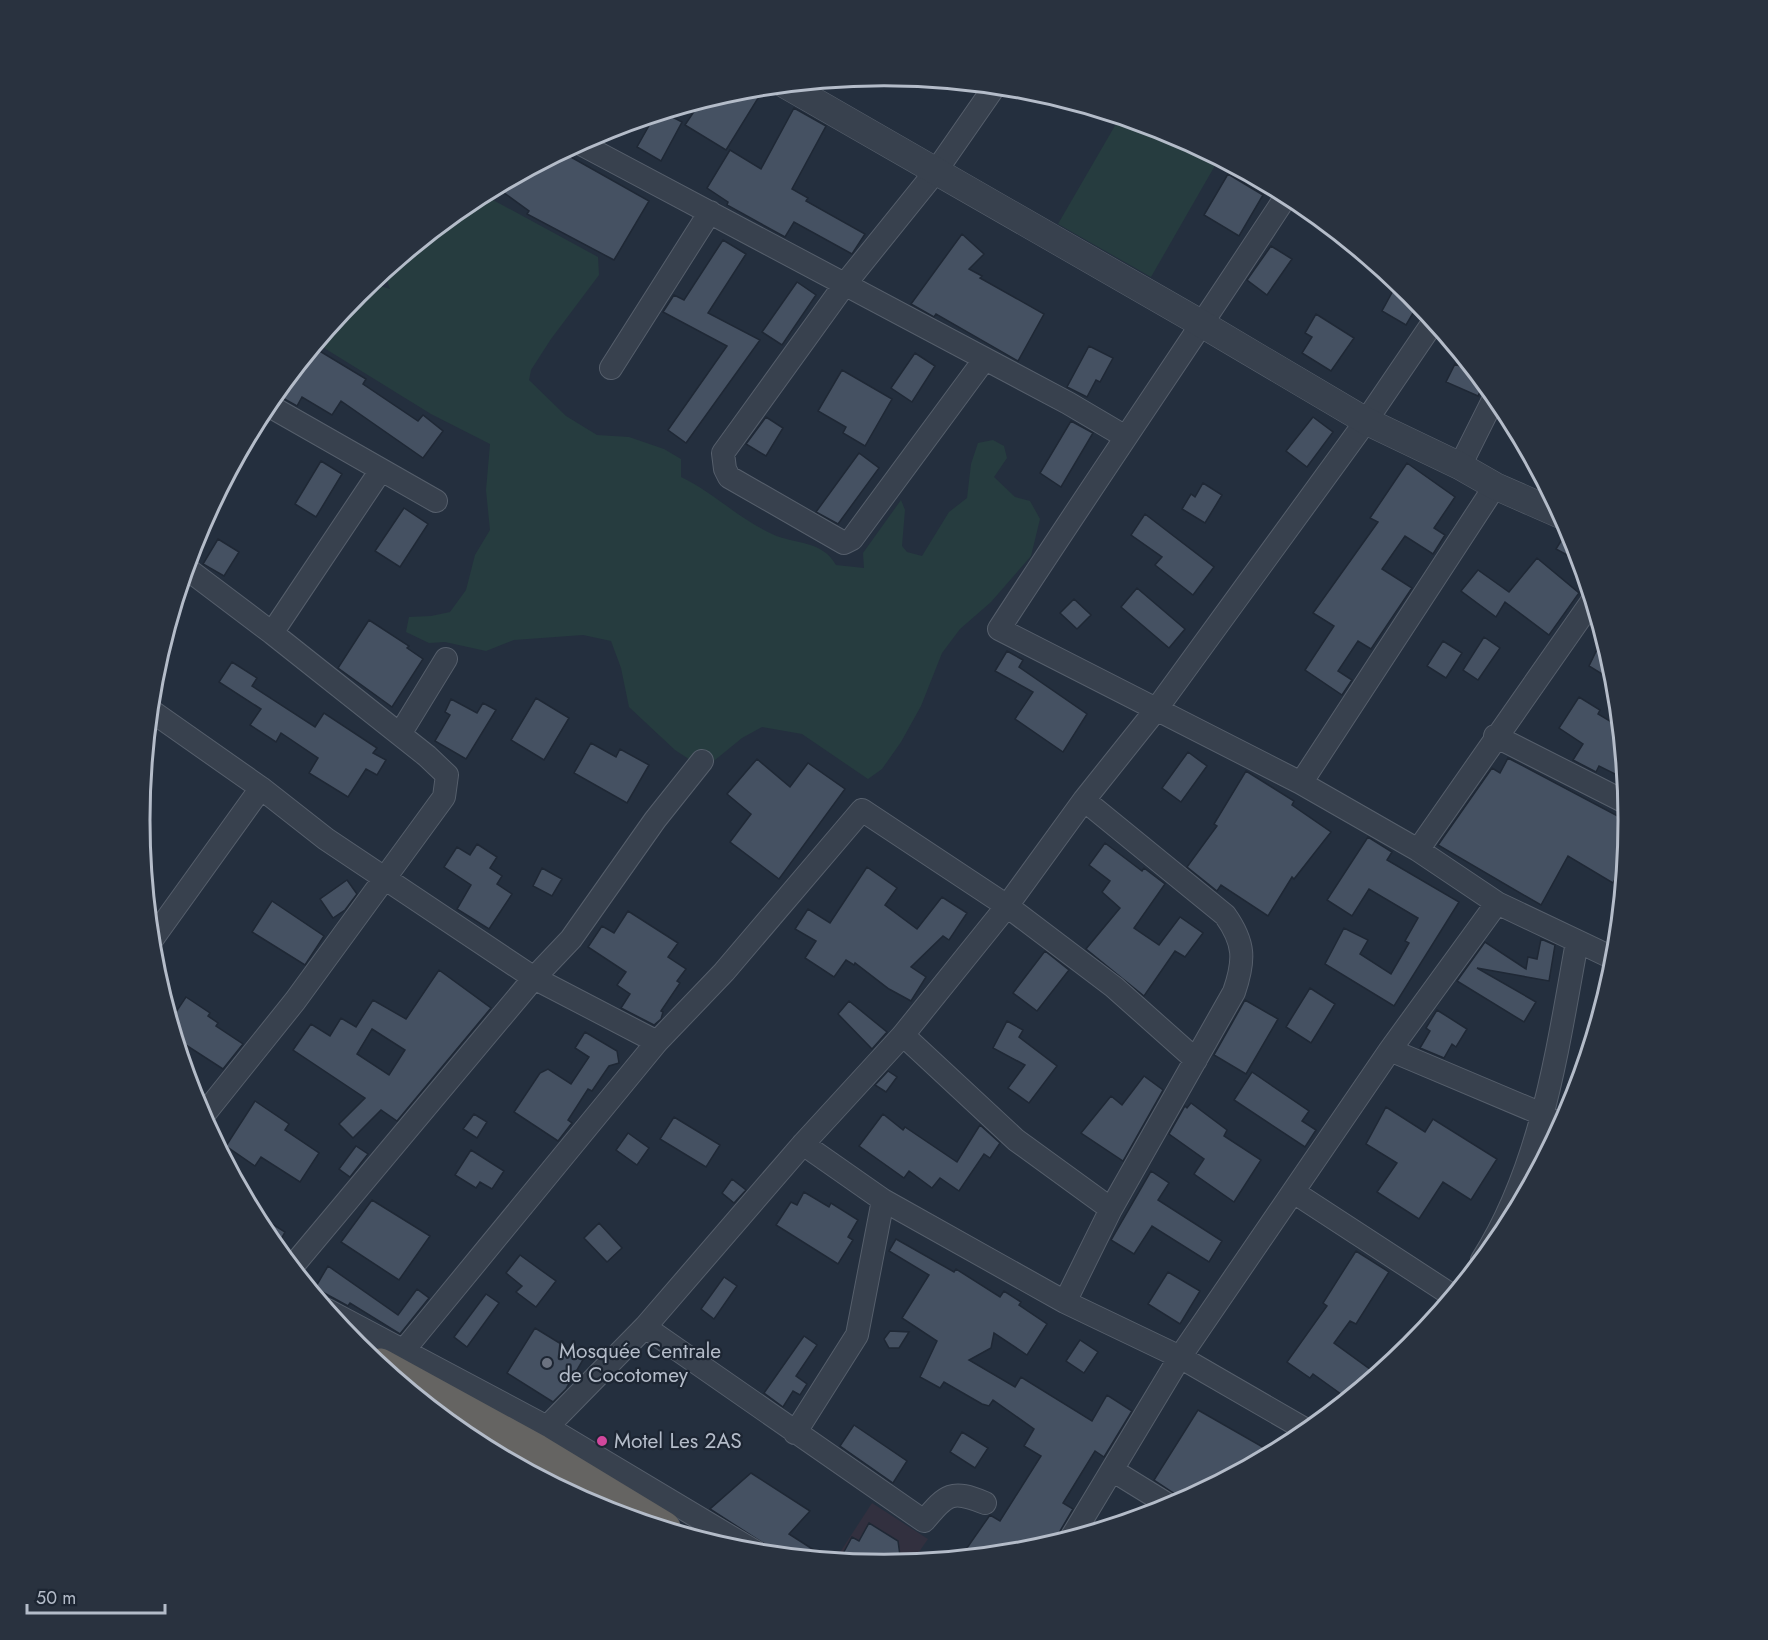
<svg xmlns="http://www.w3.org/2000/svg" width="1768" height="1640" viewBox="0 0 1768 1640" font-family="Jost,sans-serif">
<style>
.medical{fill:#32303f}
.green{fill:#263c3f}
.building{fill:#455162;stroke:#1f2835;stroke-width:1.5;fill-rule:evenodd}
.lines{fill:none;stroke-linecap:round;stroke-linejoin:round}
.minor-casing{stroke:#565f6c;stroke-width:24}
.tertiary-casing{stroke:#565f6c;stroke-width:28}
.trunk-casing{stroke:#434c59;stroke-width:34}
.minor{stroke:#38414e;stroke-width:22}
.tertiary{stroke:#38414e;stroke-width:27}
.trunk{stroke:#656462;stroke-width:33}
.worship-dot{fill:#6b7280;stroke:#1d2633;stroke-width:2}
.hotel-dot{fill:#d1479c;stroke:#1d2633;stroke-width:2}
.labels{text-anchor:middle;stroke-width:4.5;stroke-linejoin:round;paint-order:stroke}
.poi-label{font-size:21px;fill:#b4bcc9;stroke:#1d2633;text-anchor:start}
.rim{fill:none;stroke:#b4bcc9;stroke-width:3}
</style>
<rect width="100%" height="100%" fill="#242f3e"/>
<!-- medical -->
<path class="medical" d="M872,1503L928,1539L912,1562L884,1565L835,1560Z"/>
<!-- green -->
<path class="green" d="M1120,117L1160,129L1217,162L1151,277L1058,224Z
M482,194L598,257L599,275L551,339L531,370L529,380L566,416L597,435L629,437L664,449L681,459V477C714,493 739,519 772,534C796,545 822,540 836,565L864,568L863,553L901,500L905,510L902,546L907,552L922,556L949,512L967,498L971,464L978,443L993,440L1004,446L1007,458L994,477L1015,497L1030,501L1040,519L1031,556L991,602L960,629L942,653L921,706L901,742L882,769L868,779L802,734L762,727L742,738L704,769L675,750L629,707L621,668L611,641L583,635L514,640L486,651L445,642L429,643L406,632L409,617L431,616L450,612L466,590L475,555L490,530L486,490L490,444L431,414L316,343L357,293L370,283L390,289L384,271L470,200Z"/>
<!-- building -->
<path class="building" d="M749,88L760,95L726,150L685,125L701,101Z
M794,108L826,126L792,189L808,198L806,201L865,234L852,254L794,222L785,237L727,205L728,202L707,188L730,150L761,169Z
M663,112L682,122L661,161L637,147L655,115Z
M562,152L649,201L614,260L527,214L529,211L496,187Z
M1228,174L1263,195L1239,236L1204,215Z
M962,234L984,254L969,269L982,276L980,278L1044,314L1018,361L936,314L934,317L911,304Z
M723,240L746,254L708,313L760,340L686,443L668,430L727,346L663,312L674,295L684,300Z
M1271,246L1292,259L1267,295L1247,280Z
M797,282L816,295L782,345L762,332Z
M1395,287L1419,303L1406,325L1382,311Z
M1316,314L1354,338L1331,371L1302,353L1312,337L1305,333Z
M1089,346L1113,358L1100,382L1096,380L1087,397L1067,387Z
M313,347L366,379L363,384L418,421L423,415L443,431L423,458L341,401L332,415L302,397L297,406L279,396L294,371Z
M915,353L935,366L912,402L891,388Z
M1455,364L1476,373L1484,383L1478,396L1446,382Z
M842,370L892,399L865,446L843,433L846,427L818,411Z
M766,417L783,428L766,456L746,444Z
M1313,417L1333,432L1307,467L1286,451Z
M1071,421L1093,433L1061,487L1040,473Z
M859,453L879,468L838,524L816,512Z
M321,461L342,474L316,517L295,504Z
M1407,463L1455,497L1434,528L1445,535L1433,554L1405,536L1382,569L1412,588L1371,649L1358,641L1338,671L1352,680L1342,695L1305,670L1334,626L1313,613L1378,522L1370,518Z
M1203,483L1222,495L1205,523L1182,509L1191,494L1195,497Z
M404,508L428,524L400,567L375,551Z
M1145,514L1214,567L1193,595L1155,565L1162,557L1131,535Z
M1569,528L1572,535L1580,562L1556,549Z
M218,539L239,552L224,576L203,564Z
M1537,558L1579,593L1549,635L1505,602L1496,617L1461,591L1478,570L1509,592Z
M1137,588L1185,629L1169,648L1121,607Z
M1074,599L1091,615L1077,629L1060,613Z
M369,620L409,646L407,648L423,659L392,707L338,668Z
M1484,637L1500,648L1478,680L1463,670Z
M1603,637L1615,675V682L1589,666Z
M1443,641L1462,653L1446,678L1427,666Z
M1007,651L1023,660L1019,667L1087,714L1063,752L1015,719L1033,692L995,671Z
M232,662L257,678L252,686L315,727L324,713L377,748L373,753L386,760L377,775L366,769L348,797L309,773L318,758L281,733L276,742L250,725L261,709L219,682Z
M1579,697L1600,710L1598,714L1620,727L1625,779L1599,766L1596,772L1573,760L1583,744L1559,728Z
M536,698L569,718L544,760L511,740Z
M451,699L477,713L483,703L496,710L466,759L435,741L450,715L445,712Z
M591,743L616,757L620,749L649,765L627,803L574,773Z
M1188,752L1207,766L1181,802L1162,788Z
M1508,758L1629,822L1625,863L1613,883L1568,856L1541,905L1438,845L1492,768L1500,773Z
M757,759L790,787L808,763L845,789L779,879L730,842L751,814L727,794Z
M1246,771L1294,801L1292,805L1331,832L1294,879L1292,877L1268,916L1221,885L1217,891L1187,867L1217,826L1214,824Z
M1368,837L1392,852L1387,860L1459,902L1394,1006L1325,964L1344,928L1368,940L1360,954L1391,974L1409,943L1405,941L1418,918L1369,889L1352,916L1327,900Z
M1105,843L1142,871L1144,868L1165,884L1134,928L1159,945L1180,917L1203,933L1185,957L1175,951L1144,996L1086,949L1120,908L1102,892L1110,881L1089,865Z
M477,844L497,857L490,868L502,876L497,884L512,894L489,929L457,909L471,885L444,867L457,847L470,855Z
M867,867L897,888L885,905L917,929L942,897L967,913L949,940L943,936L911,967L926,977L911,1001L889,989L855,963L854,965L846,960L834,977L805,958L816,941L795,929L808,909L830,923Z
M542,868L562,879L552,896L533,886Z
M347,880L357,894L345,910L333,918L320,899Z
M272,901L324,936L305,965L252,932Z
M628,911L678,943L668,957L686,969L677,981L680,983L661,1011L663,1012L661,1019L654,1025L621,1008L630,994L617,985L626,972L588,947L602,926L614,933Z
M1541,939L1555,945L1549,981L1477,968L1536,1002L1524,1022L1457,981L1485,942L1526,969L1528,957L1537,959Z
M1045,951L1069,970L1037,1011L1013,993Z
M439,970L491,1008L397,1121L381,1110L353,1138L339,1124L365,1098L293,1050L311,1024L330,1036L341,1018L356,1027L373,1000L406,1019ZM372,1029L405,1050L389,1075L357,1054Z
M1310,988L1335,1004L1311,1043L1286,1027Z
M186,997L210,1013L208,1016L218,1023L216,1026L243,1044L223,1069L175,1038L170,1021Z
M1245,1000L1278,1019L1246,1074L1214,1055Z
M849,1001L887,1032L872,1049L838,1014Z
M1437,1010L1467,1029L1456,1047L1452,1044L1444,1058L1420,1048L1430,1031L1426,1028Z
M1007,1021L1023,1030L1019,1037L1057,1066L1029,1103L1008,1088L1025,1065L993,1048Z
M585,1032L617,1051L619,1063L609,1066L592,1091L588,1089L568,1120L572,1123L558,1141L514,1112L540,1073L548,1069L571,1084L589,1057L575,1048Z
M888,1071L897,1077L886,1092L875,1085Z
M1252,1072L1309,1111L1302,1121L1316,1130L1305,1147L1234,1100Z
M1144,1076L1163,1090L1123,1161L1081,1133L1111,1096L1122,1105Z
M255,1101L289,1124L285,1130L319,1153L300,1182L261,1157L255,1166L226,1146Z
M1191,1103L1227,1130L1224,1136L1261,1160L1234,1202L1194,1174L1204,1159L1169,1134L1185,1106L1187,1108Z
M1386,1107L1425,1132L1433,1119L1497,1159L1471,1200L1443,1182L1419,1219L1377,1192L1397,1163L1366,1144Z
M474,1114L487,1122L477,1138L463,1129Z
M883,1114L903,1130L905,1127L957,1162L980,1125L1000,1143L990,1158L984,1154L959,1191L940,1178L932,1188L909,1171L904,1178L859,1146Z
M674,1117L720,1145L706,1167L660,1139Z
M628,1133L649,1148L637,1165L616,1150Z
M356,1146L368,1154L350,1177L339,1169Z
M471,1150L504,1171L492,1189L480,1182L476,1188L455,1175Z
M1151,1171L1169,1183L1158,1200L1222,1241L1209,1262L1152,1226L1134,1254L1111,1240Z
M732,1179L746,1190L734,1203L722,1193Z
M804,1192L829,1207L831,1203L858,1220L848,1237L853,1240L838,1264L776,1225L791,1202L797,1205Z
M372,1200L430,1236L399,1280L341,1242Z
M253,1212L285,1232L276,1248L264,1234Z
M599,1223L622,1248L607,1262L584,1238Z
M896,1239L954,1272L956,1269L1000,1297L1004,1291L1021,1302L1019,1305L1047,1324L1027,1355L994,1333L991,1348L969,1360L1015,1387L1021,1377L1092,1421L1107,1395L1132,1411L1104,1457L1095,1451L1063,1503L1073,1509L1053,1543L1029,1551L960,1558L990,1515L1000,1521L1041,1456L1024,1446L1034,1429L993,1400L989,1406L982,1404L944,1382L940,1388L920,1377L937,1341L902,1318L929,1275L889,1251Z
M1356,1251L1389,1272L1356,1324L1350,1321L1334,1343L1371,1370L1348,1399L1313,1374L1310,1378L1287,1362L1327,1306L1323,1303Z
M520,1255L556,1281L536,1307L516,1292L522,1286L506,1273Z
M328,1266L398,1315L417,1289L429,1298L400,1334L350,1303L348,1306L315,1288Z
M1168,1272L1200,1291L1180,1324L1148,1304Z
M724,1277L737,1286L714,1319L701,1309Z
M486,1294L499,1303L467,1347L454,1337Z
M535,1328L584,1358L566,1389L553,1402L507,1373Z
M890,1331L909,1332L899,1348H889L884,1339Z
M804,1336L817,1345L796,1376L807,1384L800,1395L793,1391L783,1407L764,1393Z
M1080,1340L1098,1352L1084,1373L1066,1361Z
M1198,1410L1273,1453L1184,1500L1154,1480Z
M854,1425L907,1461L893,1483L840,1446Z
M962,1432L988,1448L975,1468L950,1452Z
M751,1473L810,1511L789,1534L828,1559L789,1556L777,1547L774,1550L710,1509Z
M869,1523L898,1541L901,1563L884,1565L839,1561L852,1537L859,1541Z"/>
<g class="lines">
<defs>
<path id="minor" d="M579,143L1068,403L1124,436
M1287,195C1192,340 1094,483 999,629L1301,783L1418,850L1497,903L1615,959
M984,360L852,539L844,543L729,477L725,469L723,453L845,284L936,171L995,86
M611,368L710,212
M266,404L436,501
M1460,466L1495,396
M186,568L272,633L427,756L447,775L444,797L295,1001L202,1117
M272,633L381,470
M150,710L261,788L326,839L534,978L657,1042
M400,734L446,659
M1495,736L1627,803
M1301,783L1495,486
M1418,850L1592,601
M151,941L261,788
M903,1035L1016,1140L1111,1209
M1390,1050L1544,1115L1561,1126
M803,1144L883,1200L1065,1302L1180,1357L1308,1431
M1295,1193L1453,1296
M1482,1260C1542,1165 1557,1051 1577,942
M292,1267L534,978L571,939L655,820L702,761
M1065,1302L1111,1209L1234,992C1245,960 1245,943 1225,915L1084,800
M327,1310L547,1427L756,1552
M645,1327L924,1521C947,1494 951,1489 985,1503
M404,1350L657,1042L724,972L862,810L1007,906L1114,987L1196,1060
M547,1427L645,1327L803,1144L903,1035L1007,906L1084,800L1155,711L1366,421L1434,321
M795,1433L857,1335L883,1200
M1112,1470L1172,1507
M1071,1538L1180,1357L1390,1050L1497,903"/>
<path id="tertiary" d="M786,85L1202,324L1366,421L1460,466L1495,486L1561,515"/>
<path id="trunk" d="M380,1365L537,1451L664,1528"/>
</defs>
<!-- minor casing -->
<use href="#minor" class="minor-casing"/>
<!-- tertiary casing -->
<use href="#tertiary" class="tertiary-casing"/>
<!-- trunk casing -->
<use href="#trunk" class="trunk-casing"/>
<!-- minor -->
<use href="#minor" class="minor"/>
<!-- tertiary -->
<use href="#tertiary" class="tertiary"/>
<!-- trunk -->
<use href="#trunk" class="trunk"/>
</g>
<!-- markers -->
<circle class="worship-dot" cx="547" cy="1363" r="6"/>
<circle class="hotel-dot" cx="602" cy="1441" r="6"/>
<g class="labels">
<!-- poi labels -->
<g class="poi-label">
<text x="559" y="1358">Mosquée Centrale<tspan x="559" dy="24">de Cocotomey</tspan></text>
<text x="614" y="1448">Motel Les 2AS</text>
</g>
</g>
<!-- crop -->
<path d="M0 0H1768V1640H0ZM150 820a734 734 0 1 1 1468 0a734 734 0 1 1-1468 0Z" fill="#29323f" fill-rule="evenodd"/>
<path class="rim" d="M150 820a734 734 0 1 1 1468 0a734 734 0 1 1-1468 0Z"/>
<!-- scale -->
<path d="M27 1604v9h138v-9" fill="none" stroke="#b4bcc9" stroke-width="3"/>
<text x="36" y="1604" font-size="18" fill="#b4bcc9" stroke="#1d2633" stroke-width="4.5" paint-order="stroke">50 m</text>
</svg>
